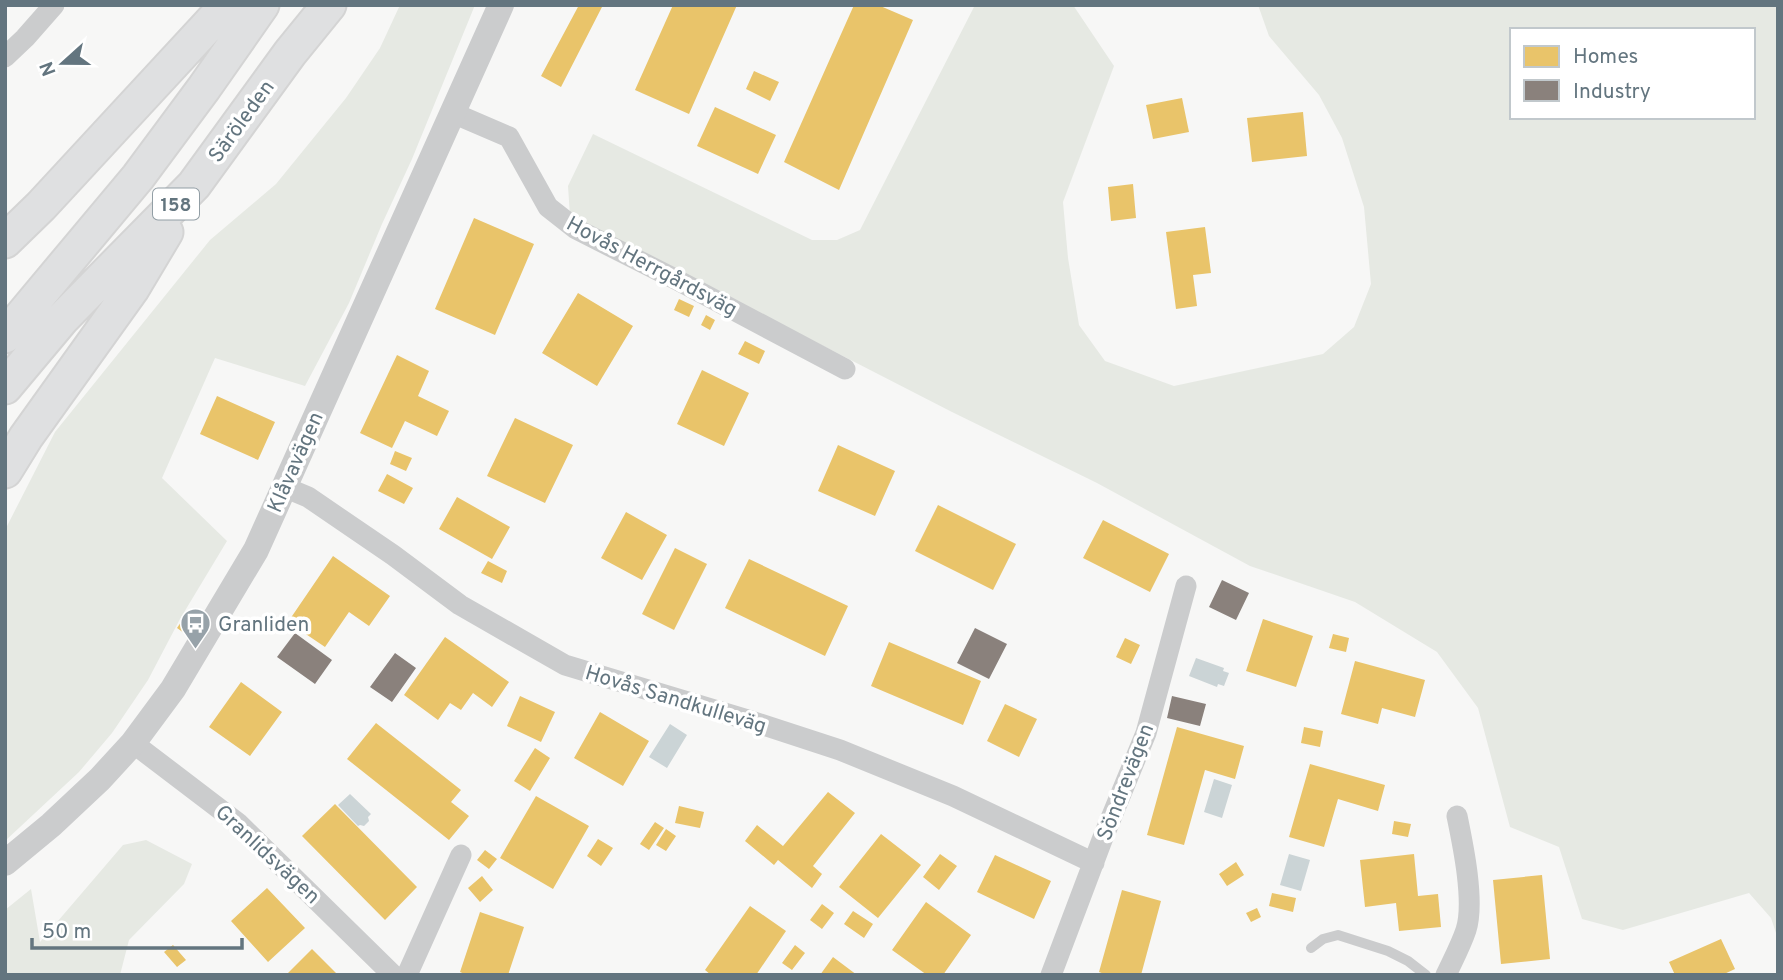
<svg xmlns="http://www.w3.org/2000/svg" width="1783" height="980" viewBox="0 0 1783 980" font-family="Overpass,sans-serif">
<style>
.green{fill:#e6e9e3;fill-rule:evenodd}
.water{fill:#cbd4d6}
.homes{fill:#e9c46a}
.industry{fill:#8a817c}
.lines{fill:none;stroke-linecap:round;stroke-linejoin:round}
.primary-casing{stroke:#d4d4d4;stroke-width:37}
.service{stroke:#cbcccd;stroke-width:10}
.minor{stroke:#cbcccd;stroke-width:21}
.tertiary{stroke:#cbcccd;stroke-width:26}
.primary{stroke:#dfe0e1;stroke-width:33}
.labels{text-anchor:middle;stroke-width:7;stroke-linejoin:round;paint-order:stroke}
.shield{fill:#fff;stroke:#929ea5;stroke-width:2}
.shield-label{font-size:19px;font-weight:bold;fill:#63757f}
.street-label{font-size:21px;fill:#63757f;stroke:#fff}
.poi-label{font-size:21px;fill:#63757f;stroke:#fff;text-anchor:start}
</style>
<rect width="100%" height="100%" fill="#f7f7f6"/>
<!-- green -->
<path class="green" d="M400,5H475L412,159L382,224L349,303L305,386L215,358L162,478L227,541L180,619L148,680L112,733L79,772L5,841V530L55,432L210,240L276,184L346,98L380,48Z
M975,5H1073L1114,66L1063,202L1068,258L1079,325L1105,361L1174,386L1323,354L1354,327L1371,284L1364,207L1342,138L1319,95L1269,36L1258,5H1778V939L1771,918L1749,893L1623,930L1582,919L1559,847L1510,827L1478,708L1437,652L1355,602L1250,566L1097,483L952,412L570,216L568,186L593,134L812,240H837L860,230ZM1512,30H1753V117H1512Z
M146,840L192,864L184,884L129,940L120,975H5V910L31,889L40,942L123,845Z"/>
<!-- water -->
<path class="water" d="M1196,658L1224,668L1223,671L1229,673L1224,686L1218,684L1217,687L1189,676Z
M670,724L687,735L667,768L649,757Z
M1214,779L1232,785L1222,818L1204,812Z
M350,794L371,814L368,817L369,821L364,826L360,825L358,826L338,805Z
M1289,854L1310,860L1301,891L1280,885Z"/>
<!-- homes -->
<path class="homes" d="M579,5H603L561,87L541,76Z
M673,5H737L689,114L635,90Z
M854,5H878L913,20L839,190L784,162Z
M754,71L779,82L770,101L746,89Z
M1182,98L1189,132L1153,139L1146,105Z
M715,107L776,135L758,174L697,146Z
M1303,112L1307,156L1252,162L1247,118Z
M1133,184L1136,218L1111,221L1108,187Z
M474,218L534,244L495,335L435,309Z
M1205,227L1211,273L1193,275L1197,306L1176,309L1166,232Z
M578,293L633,326L597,386L542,353Z
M679,299L694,306L689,317L674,310Z
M706,315L715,320L710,330L701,325Z
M745,341L765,351L759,364L738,354Z
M397,355L429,371L418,396L449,411L437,436L405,421L392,448L360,433Z
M702,370L749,393L724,446L677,424Z
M217,396L275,422L258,460L200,434Z
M515,418L573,445L545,503L487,476Z
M838,445L895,471L875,516L818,491Z
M395,451L412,458L406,471L390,464Z
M387,474L413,488L404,504L378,491Z
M457,497L510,527L492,559L439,529Z
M938,505L1016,544L993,590L915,551Z
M626,512L667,535L642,580L601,558Z
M1103,520L1169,554L1150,592L1083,558Z
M675,548L707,564L674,630L642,614Z
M333,556L390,596L369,626L349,612L325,647L288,622Z
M749,559L848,606L825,656L725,608Z
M488,561L507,571L502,583L481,573Z
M185,616L192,620L184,633L177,628Z
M1263,619L1313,636L1296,687L1246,671Z
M1333,634L1349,638L1346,652L1329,648Z
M445,637L509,682L492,707L473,693L461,710L450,703L438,720L404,695Z
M1125,638L1140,645L1131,664L1116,657Z
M889,642L981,681L963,725L871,686Z
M1355,661L1425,680L1415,717L1382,708L1378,724L1341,714Z
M241,682L282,712L250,756L209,727Z
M520,696L555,712L541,742L507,726Z
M1005,704L1037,719L1019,757L987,741Z
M600,712L649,741L623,786L574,758Z
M376,723L461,790L451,802L469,816L449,840L347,759Z
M1177,727L1244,746L1235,779L1205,770L1184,845L1147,835Z
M1304,727L1323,731L1320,747L1301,743Z
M535,748L550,758L530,791L514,781Z
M1310,764L1385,785L1378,811L1338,799L1324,847L1289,837Z
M828,792L855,813L813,866L822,874L812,888L778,860L774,865L745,841L757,825L783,846Z
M536,796L589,826L553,889L500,858Z
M335,804L417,887L385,920L302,836Z
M679,806L704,812L700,828L675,823Z
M1394,821L1411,824L1408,837L1392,834Z
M655,822L664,828L649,850L640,844Z
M666,829L676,836L666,851L656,845Z
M881,834L921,865L878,918L839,887Z
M598,839L613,848L601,866L587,856Z
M485,850L497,859L489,869L477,860Z
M940,854L957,866L939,890L923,877Z
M1414,854L1418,896L1438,894L1441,927L1399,931L1396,903L1365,907L1360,860Z
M995,855L1051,881L1034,919L977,892Z
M1236,862L1244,875L1227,886L1219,874Z
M1542,875L1550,959L1501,964L1493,880Z
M482,876L493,890L480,902L468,888Z
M267,888L305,928L268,962L231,921Z
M1122,890L1161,901L1141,975H1107L1099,972Z
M1272,893L1296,898L1293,912L1269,906Z
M926,902L971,935L943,975H927L892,950Z
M822,904L834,913L822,929L810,920Z
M750,906L786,931L756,975H711L705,970Z
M1257,908L1261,917L1251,922L1246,913Z
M853,911L873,924L864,938L844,924Z
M480,912L524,927L508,975H467L460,972Z
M1721,939L1735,969L1722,975H1675L1669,962Z
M173,945L186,960L177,967L164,952Z
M795,945L805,953L792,970L782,963Z
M312,949L338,975H286Z
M833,957L857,975H820Z"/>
<!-- industry -->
<path class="industry" d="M1222,580L1249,593L1236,620L1209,607Z
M975,628L1007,644L989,679L957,663Z
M295,633L332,660L315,684L277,657Z
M395,653L416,668L392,702L370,687Z
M1172,696L1206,704L1200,726L1167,718Z"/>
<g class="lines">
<defs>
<path id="primary" d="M5,241L41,206L227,5
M5,336L138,177L204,88L262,5
M5,387L62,319L194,185L290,53L329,5
M5,471L26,437L132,289L166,232"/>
</defs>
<!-- primary casing -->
<use href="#primary" class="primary-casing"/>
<!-- service -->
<path class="service" d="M1311,948L1323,939L1338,935L1388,951L1408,961L1426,975"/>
<!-- minor -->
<path class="minor" d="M5,57L25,38L54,5
M453,113L509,137L548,207L576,229L679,281L845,369
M284,487L308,497L393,555L460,605L565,665L748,720L840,750L953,796L1094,863
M133,743L238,823L393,975
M407,975L461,855
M1051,975L1102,840L1146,733L1186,586
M1446,975C1453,960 1461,945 1466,930C1475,902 1463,845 1457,816"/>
<!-- tertiary -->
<path class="tertiary" d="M5,863L51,825L100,779L133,743L173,689L256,550L501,5"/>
<!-- primary -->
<use href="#primary" class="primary"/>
</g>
<!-- icons -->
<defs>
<symbol id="bus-pin" viewBox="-11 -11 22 30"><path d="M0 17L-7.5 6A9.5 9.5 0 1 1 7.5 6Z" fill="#97a2a9" stroke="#fff"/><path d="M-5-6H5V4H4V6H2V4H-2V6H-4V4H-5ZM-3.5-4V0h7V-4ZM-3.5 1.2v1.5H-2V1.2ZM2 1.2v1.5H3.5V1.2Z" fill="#fff"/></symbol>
</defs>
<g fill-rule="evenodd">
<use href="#bus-pin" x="178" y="606" width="35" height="47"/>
</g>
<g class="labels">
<!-- shield labels -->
<rect class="shield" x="153" y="188.5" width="46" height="31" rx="5"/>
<g class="shield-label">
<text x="176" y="211">158</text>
</g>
<!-- street labels -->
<g class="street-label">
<text transform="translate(241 121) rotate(-54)" y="7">Säröleden</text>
<text transform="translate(652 266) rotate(28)" y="7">Hovås Herrgårdsväg</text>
<text transform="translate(295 462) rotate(-66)" y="7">Klåvavägen</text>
<text transform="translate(676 699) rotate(17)" y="7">Hovås Sandkulleväg</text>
<text transform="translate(1125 782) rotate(-69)" y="7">Söndrevägen</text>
<text transform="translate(268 854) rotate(43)" y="7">Granlidsvägen</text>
</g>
<!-- poi labels -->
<g class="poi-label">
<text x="218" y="631">Granliden</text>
</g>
</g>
<!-- border -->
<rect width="1783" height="980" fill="none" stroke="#63757f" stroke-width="14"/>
<!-- legend -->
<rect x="1510" y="28" width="245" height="91" fill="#ffffff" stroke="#c1c8cc" stroke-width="2"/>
<rect x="1524" y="46" width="35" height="21" fill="#e9c46a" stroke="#c1c8cc" stroke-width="2"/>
<text x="1573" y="63" font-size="21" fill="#63757f">Homes</text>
<rect x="1524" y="80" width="35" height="21" fill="#8a817c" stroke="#c1c8cc" stroke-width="2"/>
<text x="1573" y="98" font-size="21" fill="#63757f">Industry</text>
<!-- north arrow -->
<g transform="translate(63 63) rotate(249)" stroke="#ffffff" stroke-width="5" paint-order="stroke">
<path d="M0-5L12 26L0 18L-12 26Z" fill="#63757f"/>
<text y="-10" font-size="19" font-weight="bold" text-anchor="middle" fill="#63757f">N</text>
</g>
<!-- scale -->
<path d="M32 938v10h210v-10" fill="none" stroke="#63757f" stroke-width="3.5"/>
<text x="42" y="938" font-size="21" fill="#63757f" stroke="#ffffff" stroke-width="5" paint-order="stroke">50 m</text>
</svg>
